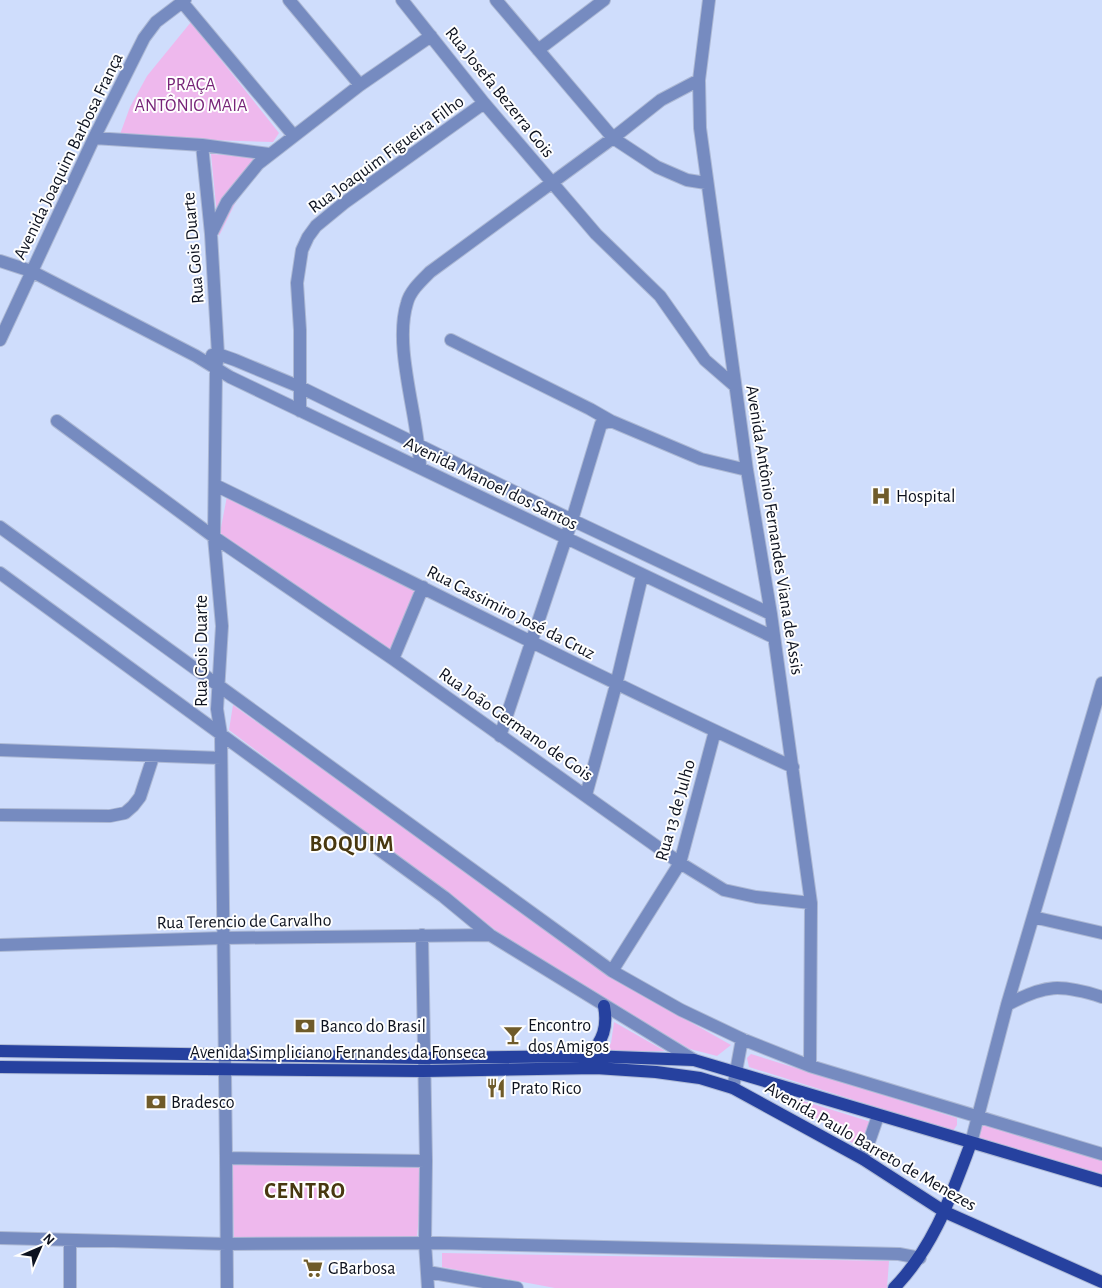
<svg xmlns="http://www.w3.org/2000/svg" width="1102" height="1288" viewBox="0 0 1102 1288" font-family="'Alegreya Sans',sans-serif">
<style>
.green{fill:#eeb8ed}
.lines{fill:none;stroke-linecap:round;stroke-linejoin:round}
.minor-casing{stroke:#acb8d4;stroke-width:14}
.major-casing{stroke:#acb8d4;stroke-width:14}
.minor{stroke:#768bc0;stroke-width:12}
.major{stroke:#26419f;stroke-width:12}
.labels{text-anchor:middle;stroke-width:4;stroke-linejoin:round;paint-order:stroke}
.park-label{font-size:18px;fill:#772478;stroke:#fefefe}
.street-label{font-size:18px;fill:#0d121f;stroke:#fefefe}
.poi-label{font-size:18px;fill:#0d121f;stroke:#fefefe;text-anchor:start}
.district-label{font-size:22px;font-weight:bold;letter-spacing:1px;fill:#483810;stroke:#fefefe}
</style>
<rect width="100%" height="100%" fill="#cfddfc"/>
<!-- green -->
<path class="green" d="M191,22L279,133L273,142L119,137L130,107L147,76Z
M211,154L242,156L257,159L219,236Z
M228,491L416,589L391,657L219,538Z
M233,705L616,980L731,1045L717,1056L690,1049L543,963L506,938L229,730Z
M614,1022L665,1051L605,1052L611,1043Z
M751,1054L957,1118V1125L953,1131L749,1067L747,1058Z
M781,1094L871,1122L858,1147Z
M983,1124L1102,1159V1175L978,1139L979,1127Z
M231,1156L422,1157L421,1194L417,1237L234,1239Z
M442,1253L889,1261L887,1288H555L442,1267Z"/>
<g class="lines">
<defs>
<path id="minor" d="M289,0L360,85
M402,0L484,103L596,234L660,296L705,360L735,386
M496,0L613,138L657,167L687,180L706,183
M709,0L699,80L700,128L747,470L771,614L811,903L810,1066
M182,2L294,136
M538,50L604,0
M94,138L202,145L269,154
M202,145L211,234L218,354L216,369L214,537L222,626L217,709L221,734L226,1158
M211,234L227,202L258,164L360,85L431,36
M0,261L31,271L196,356L230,377L773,637
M0,340L94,138L144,38L156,22L185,0
M451,340L590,409L611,421
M212,355L218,354L235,360L300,387L572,520L771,614
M300,411V330L297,283L302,250L308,237L316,226L344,203L484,103
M57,421L214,537L393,659L680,863L724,890L756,897L811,903
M420,467C419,418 393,348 407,303C410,291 421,281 430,272L613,138L661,100L699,80
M215,485C408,579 598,678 793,767
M0,527L612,971L681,1010L742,1039L810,1066L1102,1154
M0,573L444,897L490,935L694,1060
M393,659L423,587
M500,736L572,520L601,424L611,421L701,459L747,470
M0,750L221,758
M586,795L616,685L642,576
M0,815L110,816L125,813L133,806L140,797L153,757
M1033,917L1102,933
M422,935L426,1161
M0,945L222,938L490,935
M612,971L680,863L715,731
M1007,1005C1045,984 1061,984 1102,997
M733,1088L742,1039
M971,1143L1007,1005L1102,683
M863,1159L878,1116
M0,1238L227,1244L439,1243L899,1254L920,1258
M428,1272L517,1288
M70,1288V1240
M227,1288L226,1158L426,1161L425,1243L428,1288"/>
<path id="major" d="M0,1051L423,1058L589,1056L694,1060L1102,1181
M589,1056C603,1040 608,1027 604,1006
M0,1067L423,1071L596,1068L656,1072L700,1078L733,1088L863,1159L945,1212L1102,1282
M894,1288C934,1247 951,1196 971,1143"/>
</defs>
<!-- minor casing -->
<use href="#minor" class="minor-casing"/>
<!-- major casing -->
<use href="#major" class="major-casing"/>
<!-- minor -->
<use href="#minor" class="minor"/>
<!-- major -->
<use href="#major" class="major"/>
</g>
<!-- icons -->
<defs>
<symbol id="hospital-bare" viewBox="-9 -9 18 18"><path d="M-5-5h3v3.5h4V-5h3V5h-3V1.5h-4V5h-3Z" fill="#6f5b2a" stroke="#fefefe" stroke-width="2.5" paint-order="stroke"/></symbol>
<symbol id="bank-bare" viewBox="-9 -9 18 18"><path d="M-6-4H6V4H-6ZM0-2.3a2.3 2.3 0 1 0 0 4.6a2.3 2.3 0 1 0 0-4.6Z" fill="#6f5b2a" stroke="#fefefe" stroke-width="2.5" paint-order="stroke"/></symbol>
<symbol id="bar-bare" viewBox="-9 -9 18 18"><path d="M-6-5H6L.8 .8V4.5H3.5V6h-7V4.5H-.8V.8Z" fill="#6f5b2a" stroke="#fefefe" stroke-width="2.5" paint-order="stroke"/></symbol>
<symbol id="restaurant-bare" viewBox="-9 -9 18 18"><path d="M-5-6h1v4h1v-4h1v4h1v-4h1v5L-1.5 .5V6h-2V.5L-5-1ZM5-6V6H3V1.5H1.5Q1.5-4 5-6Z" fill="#6f5b2a" stroke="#fefefe" stroke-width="2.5" paint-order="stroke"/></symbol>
<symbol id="supermarket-bare" viewBox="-9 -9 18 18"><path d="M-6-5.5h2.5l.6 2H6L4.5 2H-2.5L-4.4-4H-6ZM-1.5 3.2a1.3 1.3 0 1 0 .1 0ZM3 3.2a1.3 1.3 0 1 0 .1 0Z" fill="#6f5b2a" stroke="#fefefe" stroke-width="2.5" paint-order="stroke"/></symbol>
</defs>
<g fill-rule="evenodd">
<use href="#hospital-bare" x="867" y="482" width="28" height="28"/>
<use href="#bank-bare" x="291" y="1012" width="28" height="28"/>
<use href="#bar-bare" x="499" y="1021" width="28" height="28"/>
<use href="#restaurant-bare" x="482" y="1074" width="28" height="28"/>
<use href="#bank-bare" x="142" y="1088" width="28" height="28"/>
<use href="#supermarket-bare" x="299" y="1254" width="28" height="28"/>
</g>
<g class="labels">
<!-- park labels -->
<g class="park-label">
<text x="191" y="90">PRAÇA<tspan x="191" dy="21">ANTÔNIO MAIA</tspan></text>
</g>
<!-- street labels -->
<g class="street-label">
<text transform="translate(500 92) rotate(51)" y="6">Rua Josefa Bezerra Gois</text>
<text transform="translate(386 154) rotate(-36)" y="6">Rua Joaquim Figueira Filho</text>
<text transform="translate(68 156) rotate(-64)" y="6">Avenida Joaquim Barbosa França</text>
<text transform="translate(193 248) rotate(-95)" y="6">Rua Gois Duarte</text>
<text transform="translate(491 483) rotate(26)" y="6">Avenida Manoel dos Santos</text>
<text transform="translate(775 530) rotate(81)" y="6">Avenida Antônio Fernandes Viana de Assis</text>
<text transform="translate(511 612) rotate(27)" y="6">Rua Cassimiro José da Cruz</text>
<text transform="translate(201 651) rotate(-90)" y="6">Rua Gois Duarte</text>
<text transform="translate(516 724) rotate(35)" y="6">Rua João Germano de Gois</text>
<text transform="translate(675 810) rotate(-74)" y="6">Rua 13 de Julho</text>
<text transform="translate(244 921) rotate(-1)" y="6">Rua Terencio de Carvalho</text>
<text x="338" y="1058">Avenida Simpliciano Fernandes da Fonseca</text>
<text transform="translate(871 1146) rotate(30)" y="6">Avenida Paulo Barreto de Menezes</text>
</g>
<!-- poi labels -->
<g class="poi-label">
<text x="896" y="502">Hospital</text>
<text x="528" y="1031">Encontro<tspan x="528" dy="21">dos Amigos</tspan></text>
<text x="320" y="1032">Banco do Brasil</text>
<text x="511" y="1094">Prato Rico</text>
<text x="171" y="1108">Bradesco</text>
<text x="328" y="1274">GBarbosa</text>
</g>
<!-- district labels -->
<g class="district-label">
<text x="352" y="851">BOQUIM</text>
<text x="305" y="1198">CENTRO</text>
</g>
</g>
<!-- north arrow -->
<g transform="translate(40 1248) rotate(45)" stroke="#fefefe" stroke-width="4" paint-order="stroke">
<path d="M0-4L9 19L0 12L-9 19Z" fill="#0d121f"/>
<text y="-8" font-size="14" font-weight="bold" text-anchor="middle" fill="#0d121f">N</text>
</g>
</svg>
